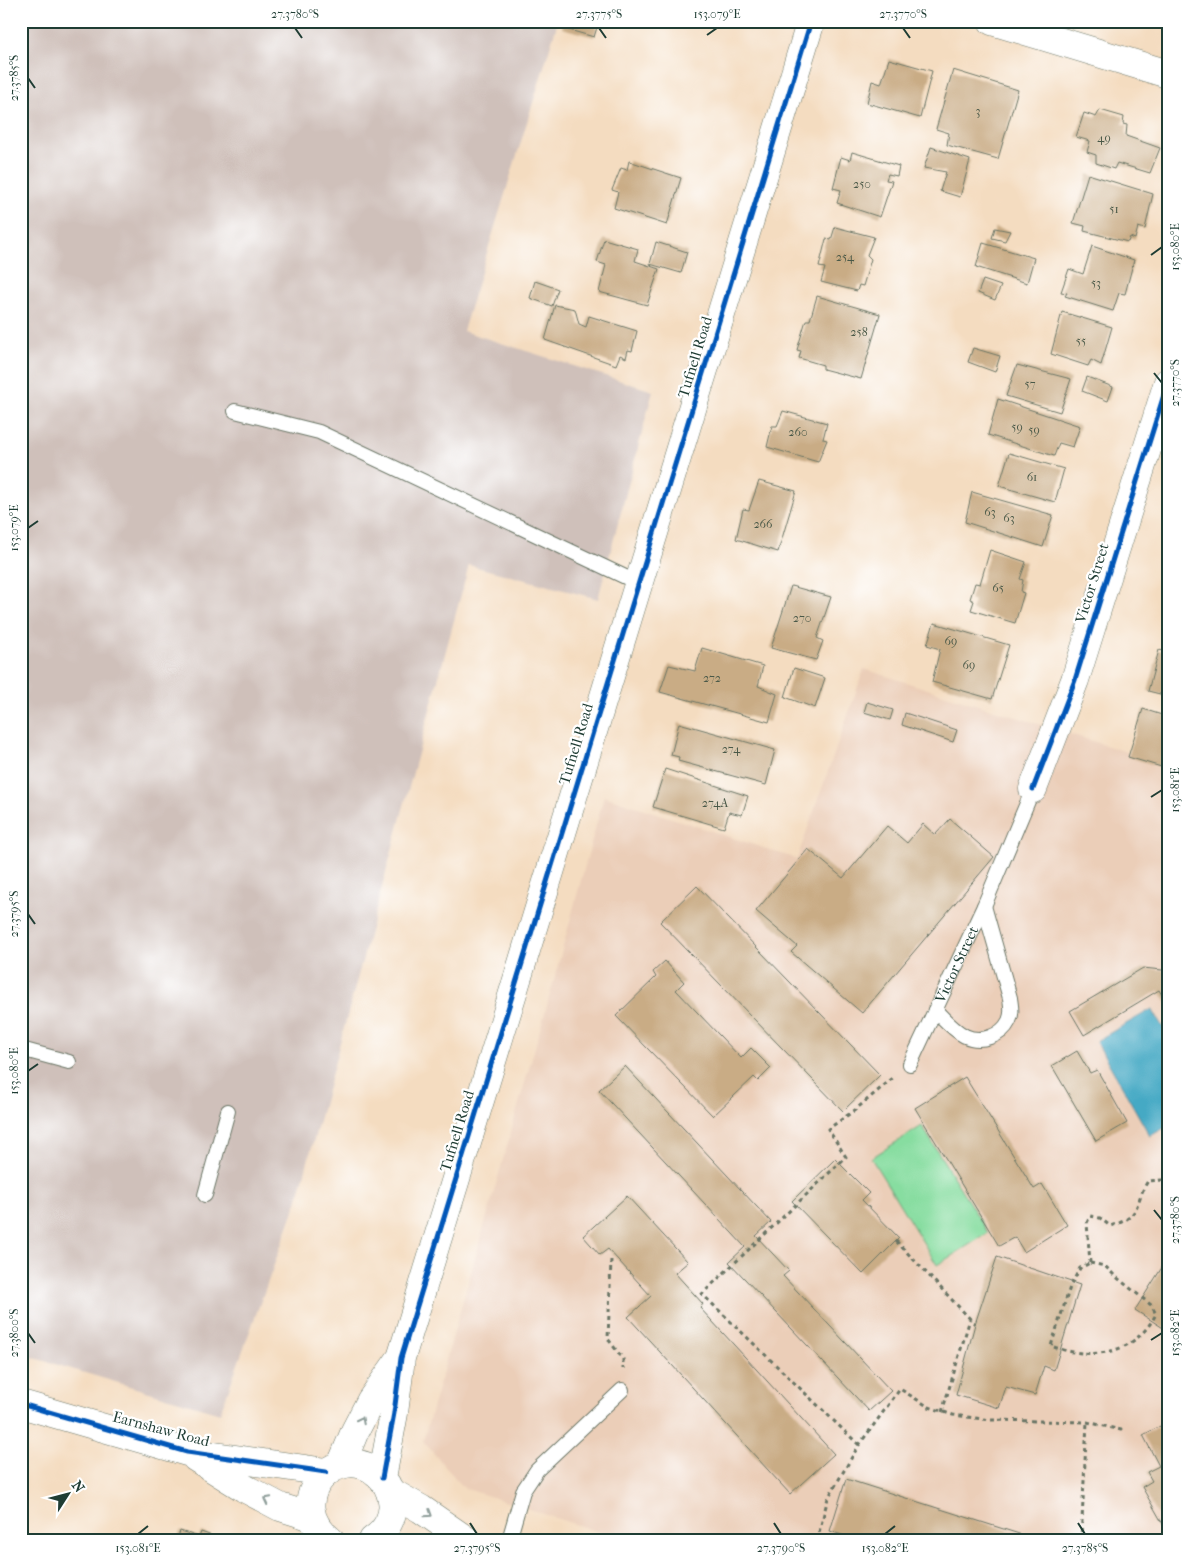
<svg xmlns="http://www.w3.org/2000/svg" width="1189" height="1561" viewBox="0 0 1189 1561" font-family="'IM FELL French Canon',serif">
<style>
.built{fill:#ebceb8}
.industrial{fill:#cfc0ba}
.green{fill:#87dda0;stroke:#538d6a}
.water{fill:#44a9c4;stroke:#32737c}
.building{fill:#c9ac85}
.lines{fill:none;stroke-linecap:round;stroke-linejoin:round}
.lane-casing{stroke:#6a7565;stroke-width:16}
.street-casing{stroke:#6a7565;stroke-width:29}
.secondary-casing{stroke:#6a7565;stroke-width:29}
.path{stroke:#6a7565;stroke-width:3;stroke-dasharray:4 4;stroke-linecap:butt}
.lane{stroke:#fff;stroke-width:14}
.street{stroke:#fff;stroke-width:28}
.secondary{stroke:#fff;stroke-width:28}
.cycleway-casing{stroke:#fff;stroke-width:8}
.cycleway{stroke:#0057b8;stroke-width:5}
.oneway{stroke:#8f9e9a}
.ticks{fill:none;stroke:#1f3d34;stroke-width:2}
.labels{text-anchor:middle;stroke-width:4.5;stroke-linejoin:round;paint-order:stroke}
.number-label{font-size:12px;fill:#4a5948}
.street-label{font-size:15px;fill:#1f3d34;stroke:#fff}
.neatline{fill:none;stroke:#1f3d34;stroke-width:2}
.ticks-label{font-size:12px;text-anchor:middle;fill:#1f3d34}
</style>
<rect width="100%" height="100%" fill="#fff"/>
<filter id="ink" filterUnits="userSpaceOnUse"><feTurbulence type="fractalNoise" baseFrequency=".02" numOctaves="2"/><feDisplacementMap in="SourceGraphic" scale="10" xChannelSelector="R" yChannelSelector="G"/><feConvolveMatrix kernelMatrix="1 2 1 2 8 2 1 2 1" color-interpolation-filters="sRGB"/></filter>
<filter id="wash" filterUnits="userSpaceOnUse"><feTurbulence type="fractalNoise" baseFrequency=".0096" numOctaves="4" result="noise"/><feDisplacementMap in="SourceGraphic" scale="20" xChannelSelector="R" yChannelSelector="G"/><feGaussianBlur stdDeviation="1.12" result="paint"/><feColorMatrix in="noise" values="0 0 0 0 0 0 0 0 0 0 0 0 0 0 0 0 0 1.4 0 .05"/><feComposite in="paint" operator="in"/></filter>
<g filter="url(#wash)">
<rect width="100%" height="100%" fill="#f4dcc0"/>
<!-- built -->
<path class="built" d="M864,669L1168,765V1540H623L464,1488L423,1441L549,998L604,796L797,859Z"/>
<!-- industrial -->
<path class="industrial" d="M21,21H558L463,331L653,391L598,599L469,565L297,1202L220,1413L21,1354Z"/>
<!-- green -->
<path class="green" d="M922,1126L988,1233L937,1265L871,1158Z"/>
<!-- water -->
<path class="water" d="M1152,1009L1168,1036V1126L1150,1136L1096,1041Z"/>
<g id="blocks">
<!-- building -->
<path class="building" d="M564,21H599L594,37L562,28Z
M889,59L932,71L920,118L867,103L872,81L881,84Z
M953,70L1018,90L998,159L947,145L949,133L936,129Z
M1100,110L1124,117L1123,124L1127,125L1126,136L1160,148L1150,173L1117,163L1114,169L1096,163V155L1087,152L1090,141L1076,137L1084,113L1096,117Z
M931,147L970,160L960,197L940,191L946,172L924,168Z
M852,152L899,166L897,176L888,174L886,180L892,181L880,217L837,203L841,190L833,188L841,157L850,160Z
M629,161L681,178L667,225L614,208L618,192L612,190L621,168L627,170Z
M1088,174L1153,194L1145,229L1138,227L1135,239L1130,237L1128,242L1084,231L1085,226L1073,223Z
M835,227L874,237L867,255L871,259L863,286L859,285L857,291L821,282L825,268L819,267L826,239L831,240Z
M995,228L1010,231L1005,241L992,238Z
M604,239L638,249L635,261L659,269L647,305L599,292L606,265L597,262Z
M656,242L687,252L681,273L650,264Z
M983,243L1034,258L1027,283L976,267Z
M1092,246L1134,260L1125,294L1119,293L1113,311L1065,296L1067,293L1061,292L1069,269L1083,274Z
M983,280L1001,286L995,300L978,293Z
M535,281L558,289L552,306L530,298Z
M817,296L880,314L861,379L823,369V365L799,358L801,351L797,350L806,320H810Z
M555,305L575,309L579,324L586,327L589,316L637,331L632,351L628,350L626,358L620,355L616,365L545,340Z
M1062,312L1112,327L1101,365L1091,360L1088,366L1051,354Z
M973,348L1000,356L995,372L968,362Z
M1017,365L1071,379L1060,412L1006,396Z
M1087,377L1113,387L1108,401L1082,391Z
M998,399L1080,426L1073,447L1059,443L1054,456L988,435Z
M783,411L827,423L823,439L827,440L818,462L767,447L772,426H777Z
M1009,453L1064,469L1055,502L999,486Z
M759,481L796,491L778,552L736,539L743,509L749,510Z
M972,492L1053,515L1043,547L965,522Z
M990,550L1026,562L1020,579L1023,580L1021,592L1024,593L1015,623L971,610L974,601L970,599L975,583L980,584Z
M791,586L831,597L817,638L823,641L816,660L771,648Z
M934,623L1009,645L992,699L932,682L940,649L927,645Z
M702,648L763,666L758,686L777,694L769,722L660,692L669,665L695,671Z
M1159,650L1168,652V696L1148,691Z
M794,668L825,678L815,708L785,697Z
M867,702L893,710L890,720L864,712Z
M1143,709L1168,717V769L1128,757Z
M905,713L957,730L953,742L902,725Z
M679,723L775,750L766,785L678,761L679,757L671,755Z
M665,769L748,796L742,815L729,812L724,828L653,807Z
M950,819L994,857L862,1013L791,952L797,946L756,911L808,849L843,878L887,826L907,843L923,824L935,835Z
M697,886L880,1075L843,1111L660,922Z
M665,961L684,982L676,990L741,1058L751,1048L771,1068L758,1081L754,1077L713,1116L616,1016L656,977L653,972Z
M1143,968L1162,970L1168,973V1005L1159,990L1084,1035L1070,1011Z
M1077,1051L1090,1073L1097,1070L1127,1123L1096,1141L1052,1066Z
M625,1066L771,1222L756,1236L789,1271L783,1276L891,1391L869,1411L729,1262L745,1247L599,1090Z
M965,1077L1034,1189L1042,1184L1067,1225L1024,1252L1015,1237L999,1246L915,1108Z
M835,1159L869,1193L862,1200L899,1238L863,1274L792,1201Z
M627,1196L688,1262L675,1273L703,1304L700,1308L834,1454L790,1494L628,1317L651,1296L608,1249L600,1255L583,1236Z
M997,1257L1080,1285L1054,1370L1044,1366L1035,1395L1006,1387L999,1408L956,1395L975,1324Z
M1168,1258V1331L1135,1310Z
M1168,1422V1533L1142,1487L1152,1481L1147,1472L1159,1466L1143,1435Z
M846,1479L1035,1539V1540H857L830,1531Z
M180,1531L199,1537L201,1532L223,1540H177Z"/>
</g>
</g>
<g filter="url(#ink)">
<use href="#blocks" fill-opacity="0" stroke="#6a7565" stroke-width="1"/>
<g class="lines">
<defs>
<g id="lane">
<path d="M235,411L319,432L638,583"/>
<path d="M935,1010C944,1019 953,1030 965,1036C980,1043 1001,1037 1009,1021C1013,1013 1011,1006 1010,998L984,906"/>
<path d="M21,1049L69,1062"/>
<path id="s1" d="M910,1064L984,906L1033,789"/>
<path d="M205,1195L228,1111"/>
<path d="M509,1540L523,1491L537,1470L622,1390"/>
</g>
<path id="street" d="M992,21L1168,74
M1033,789L1075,680L1168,382"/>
<path id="secondary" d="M21,1404L187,1452L326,1472
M196,1458L244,1488L280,1507L312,1517
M341,1465L355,1431L371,1400L400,1359
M382,1478L394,1413L401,1358L811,21
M391,1492L421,1509L466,1540
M330,1540C280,1502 337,1438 378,1474C386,1481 390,1489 392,1500C395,1516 386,1531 373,1540"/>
</defs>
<!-- lane casing -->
<use href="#lane" class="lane-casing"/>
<!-- street casing -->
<use href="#street" class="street-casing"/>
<!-- secondary casing -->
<use href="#secondary" class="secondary-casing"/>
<!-- path -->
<path class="path" d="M896,1241L975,1324
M611,1260L608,1339L623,1359V1369
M1090,1263L1105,1266L1115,1276L1151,1305L1156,1314C1135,1355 1092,1361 1051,1346L1070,1287L1080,1268Z
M1090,1263L1087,1223L1090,1216L1100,1218L1110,1226C1143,1217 1133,1204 1148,1181L1162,1180L1168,1183
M942,1412L970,1319
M859,1445L702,1294L846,1157L828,1129L855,1110L893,1078
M817,1540L828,1498L859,1445L900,1389L929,1407L953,1415L990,1420L1087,1422L1121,1430L1120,1429
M1081,1540L1087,1422"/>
<!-- lane -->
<use href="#lane" class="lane"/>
<!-- street -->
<use href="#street" class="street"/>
<!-- secondary -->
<use href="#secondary" class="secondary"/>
<defs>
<path id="cycleway" d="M1033,789L1075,680L1168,382
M21,1404L187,1452L326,1472
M382,1478L394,1413L401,1358L811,21"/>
</defs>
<!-- cycleway casing -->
<use href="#cycleway" class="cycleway-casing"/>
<!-- cycleway -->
<use href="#cycleway" class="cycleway"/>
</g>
<!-- one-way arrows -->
<defs><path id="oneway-chevron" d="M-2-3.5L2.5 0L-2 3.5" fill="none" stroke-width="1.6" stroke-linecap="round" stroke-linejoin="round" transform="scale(1.25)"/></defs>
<g class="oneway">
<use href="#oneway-chevron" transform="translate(361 1420) rotate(-63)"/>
<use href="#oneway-chevron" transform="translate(267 1500) rotate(-153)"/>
<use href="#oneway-chevron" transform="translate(429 1514) rotate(33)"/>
</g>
</g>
<!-- ticks -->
<path class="ticks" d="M295,28L302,38M599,28L606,38M903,28L910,38M707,35L717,28M28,78L35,88M1151,255L1162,247M1154,373L1162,383M28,528L38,521M1151,797L1162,790M28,914L35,924M28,1071L38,1064M1154,1210L1162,1220M28,1333L35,1343M1151,1340L1162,1333M470,1523L477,1534M774,1523L781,1534M1078,1523L1085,1534M138,1534L148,1526M885,1534L895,1526"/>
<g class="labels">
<!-- number labels -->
<g class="number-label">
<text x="978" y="115">3</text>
<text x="1104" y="142">49</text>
<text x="862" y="188">250</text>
<text x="1114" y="213">51</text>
<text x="845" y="261">254</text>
<text x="1096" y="287">53</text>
<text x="859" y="336">258</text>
<text x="1081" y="345">55</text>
<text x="1030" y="388">57</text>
<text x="1017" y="431">59</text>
<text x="1034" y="434">59</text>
<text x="798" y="436">260</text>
<text x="1032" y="481">61</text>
<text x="990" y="516">63</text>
<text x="1009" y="522">63</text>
<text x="763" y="528">266</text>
<text x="998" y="592">65</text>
<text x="802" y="622">270</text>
<text x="951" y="645">69</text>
<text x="969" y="669">69</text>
<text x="712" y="682">272</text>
<text x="731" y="753">274</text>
<text x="715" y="807">274A</text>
</g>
<!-- street labels -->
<g class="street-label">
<text transform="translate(695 357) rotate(-73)" y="5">Tufnell Road</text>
<text transform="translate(1092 583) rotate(-73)" y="5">Victor Street</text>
<text transform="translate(576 744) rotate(-73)" y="5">Tufnell Road</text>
<text dy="5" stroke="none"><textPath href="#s1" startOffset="110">Victor Street</textPath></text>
<text transform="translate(457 1131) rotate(-73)" y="5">Tufnell Road</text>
<text transform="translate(161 1429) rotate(15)" y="5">Earnshaw Road</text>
</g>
</g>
<!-- margin -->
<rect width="1189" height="1561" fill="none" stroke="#fff" stroke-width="55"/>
<!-- north arrow -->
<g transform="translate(68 1494) rotate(54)" stroke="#ffffff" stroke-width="4" paint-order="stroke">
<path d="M0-4L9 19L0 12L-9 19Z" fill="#1f3d34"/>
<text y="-8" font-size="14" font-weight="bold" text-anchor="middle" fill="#1f3d34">N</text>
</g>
<rect x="28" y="28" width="1134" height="1506" class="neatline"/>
<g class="ticks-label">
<text x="295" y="18">27.3780°S</text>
<text x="599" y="18">27.3775°S</text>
<text x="717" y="18">153.079°E</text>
<text x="903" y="18">27.3770°S</text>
<text transform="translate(14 78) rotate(-90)" y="4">27.3785°S</text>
<text transform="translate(1175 247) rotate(-90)" y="4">153.080°E</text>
<text transform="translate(1175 383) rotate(-90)" y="4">27.3770°S</text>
<text transform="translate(14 528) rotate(-90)" y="4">153.079°E</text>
<text transform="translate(1175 790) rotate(-90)" y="4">153.081°E</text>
<text transform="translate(14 914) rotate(-90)" y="4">27.3795°S</text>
<text transform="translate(14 1071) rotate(-90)" y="4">153.080°E</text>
<text transform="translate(1175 1220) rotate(-90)" y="4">27.3780°S</text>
<text transform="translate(1175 1333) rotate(-90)" y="4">153.082°E</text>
<text transform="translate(14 1333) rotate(-90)" y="4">27.3800°S</text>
<text x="138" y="1552">153.081°E</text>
<text x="477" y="1552">27.3795°S</text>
<text x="781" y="1552">27.3790°S</text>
<text x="885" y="1552">153.082°E</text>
<text x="1085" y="1552">27.3785°S</text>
</g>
</svg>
